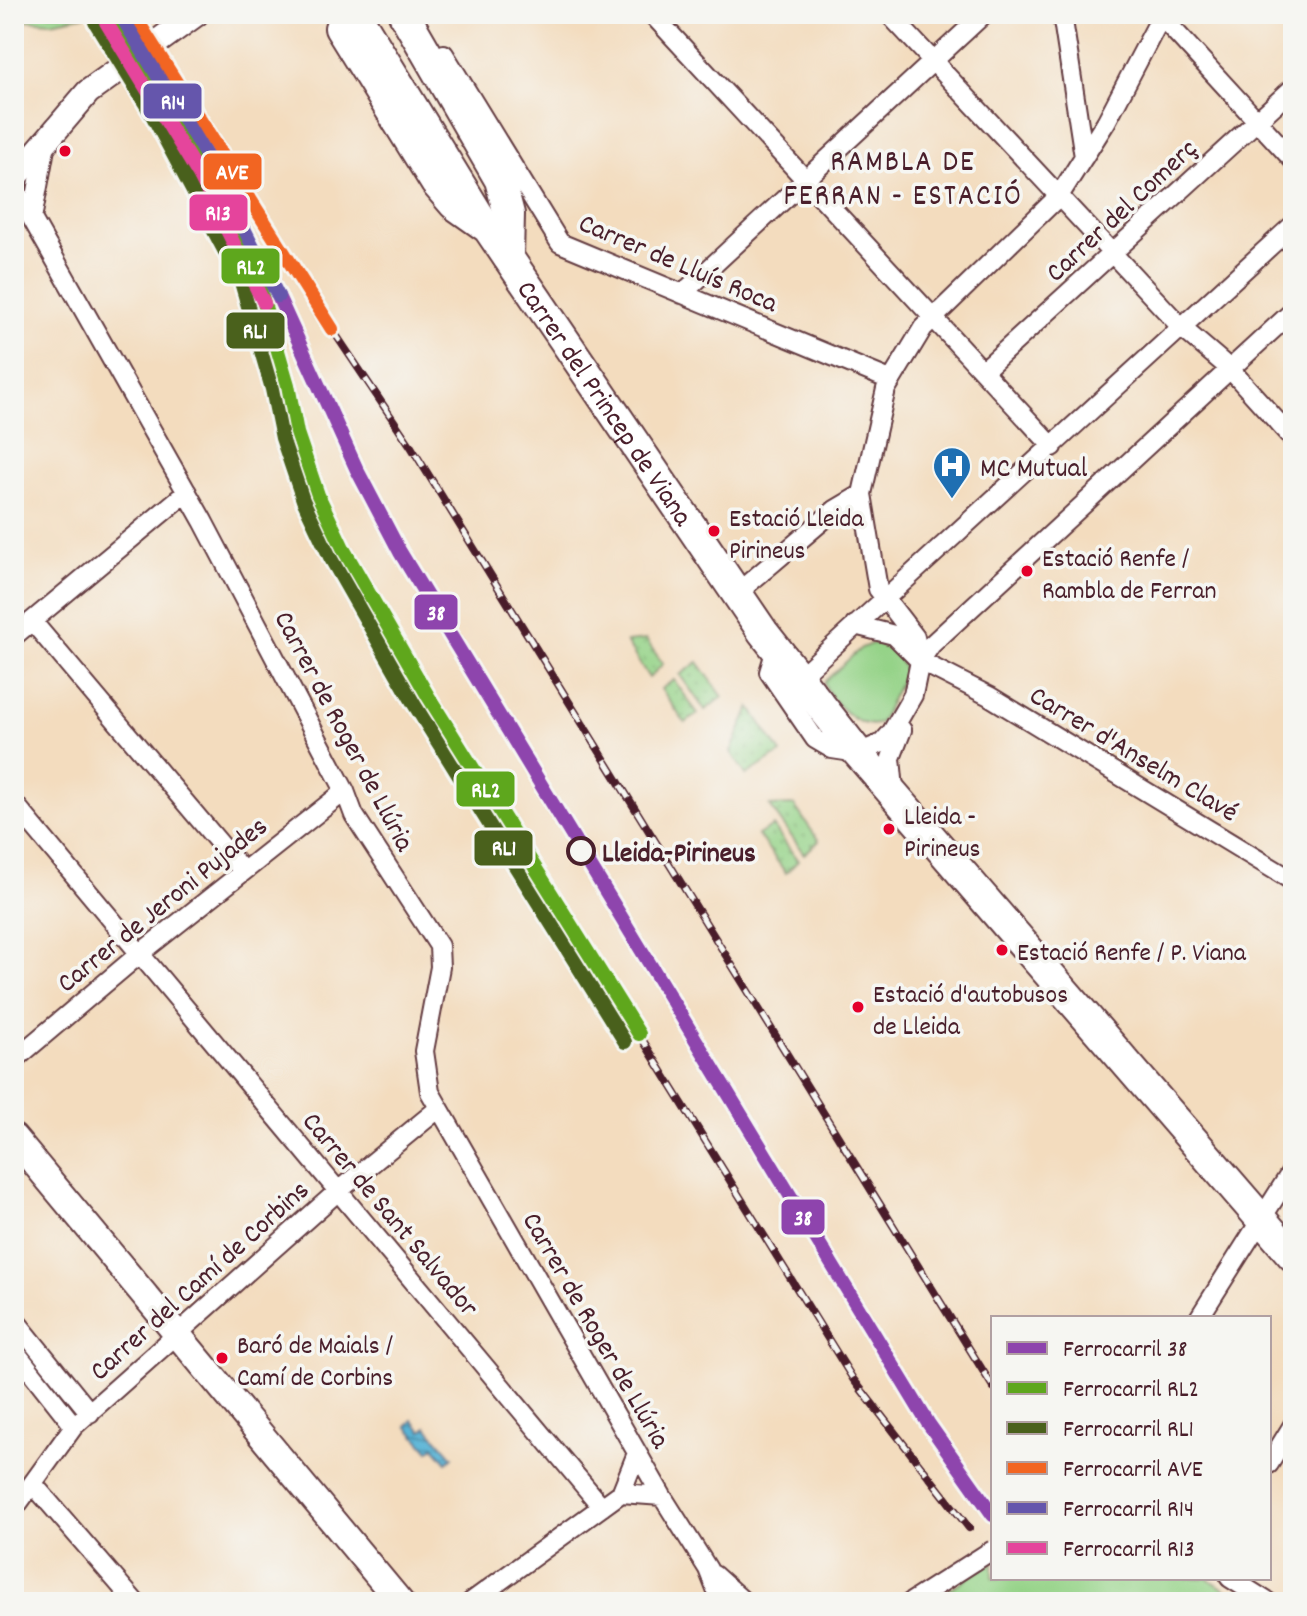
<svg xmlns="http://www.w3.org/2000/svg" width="1307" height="1616" viewBox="0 0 1307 1616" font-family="Dekko,sans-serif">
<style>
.grass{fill:url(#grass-dots);stroke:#70795a;stroke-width:2}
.park{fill:#95d388;stroke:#70795a;stroke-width:2}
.water{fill:url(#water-rules);stroke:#526a80;stroke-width:2}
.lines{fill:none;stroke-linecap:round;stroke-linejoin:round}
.minor-casing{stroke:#633b41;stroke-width:22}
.tertiary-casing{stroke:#633b41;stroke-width:28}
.secondary-casing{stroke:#633b41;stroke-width:30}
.primary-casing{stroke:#633b41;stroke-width:34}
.minor{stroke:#fff;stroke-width:18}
.tertiary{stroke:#fff;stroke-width:24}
.secondary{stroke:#fff;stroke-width:26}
.primary{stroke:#fff;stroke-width:30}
.rail-casing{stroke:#4a1f2b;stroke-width:8}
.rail{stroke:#f6f6f2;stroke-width:5;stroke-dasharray:15;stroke-linecap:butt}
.minor-bridge-casing{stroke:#633b41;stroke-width:22;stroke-linecap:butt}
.minor-bridge{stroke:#fff;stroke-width:18}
.rail-1-casing{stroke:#f6f6f2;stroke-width:20}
.rail-2-casing{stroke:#f6f6f2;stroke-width:20}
.rail-3-casing{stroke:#f6f6f2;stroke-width:20}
.rail-4-casing{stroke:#f6f6f2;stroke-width:20}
.rail-5-casing{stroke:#f6f6f2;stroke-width:20}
.rail-6-casing{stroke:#f6f6f2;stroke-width:20}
.rail-1{stroke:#8e44ad;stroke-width:14}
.rail-2{stroke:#5ea71d;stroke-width:14}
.rail-3{stroke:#4a611c;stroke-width:14}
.rail-4{stroke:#f26522;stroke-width:14}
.rail-5{stroke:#6556ac;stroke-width:14}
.rail-6{stroke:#e5449c;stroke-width:14}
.bus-dot{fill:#e4002b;stroke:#f6f6f2;stroke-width:3}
.stop-dot{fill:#f6f6f2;stroke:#4a1f2b;stroke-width:4}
.labels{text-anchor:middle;stroke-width:7;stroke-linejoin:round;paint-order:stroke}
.bus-label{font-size:26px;fill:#4a1f2b;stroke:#f6f6f2;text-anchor:start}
.street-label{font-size:28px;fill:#4a1f2b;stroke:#f6f6f2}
.poi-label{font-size:28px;fill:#4a1f2b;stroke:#f6f6f2;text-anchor:start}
.stop-label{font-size:28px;font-weight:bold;fill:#4a1f2b;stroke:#f6f6f2;text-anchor:start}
.neighbourhood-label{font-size:30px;letter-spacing:2px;fill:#4a1f2b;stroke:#f6f6f2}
.line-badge{stroke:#f6f6f2;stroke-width:3}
.badge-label{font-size:22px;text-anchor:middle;font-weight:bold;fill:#fff}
</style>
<defs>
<pattern id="grass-dots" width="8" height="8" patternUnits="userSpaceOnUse" patternTransform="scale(2)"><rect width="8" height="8" fill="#95d388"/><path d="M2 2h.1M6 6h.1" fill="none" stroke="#82b576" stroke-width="1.8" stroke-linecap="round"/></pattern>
<pattern id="water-rules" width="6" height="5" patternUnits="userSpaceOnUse" patternTransform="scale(2)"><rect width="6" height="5" fill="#59b4d6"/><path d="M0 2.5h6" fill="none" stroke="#4c92ae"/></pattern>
</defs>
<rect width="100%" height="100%" fill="#f6f6f2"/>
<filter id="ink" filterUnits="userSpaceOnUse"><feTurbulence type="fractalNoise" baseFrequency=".0125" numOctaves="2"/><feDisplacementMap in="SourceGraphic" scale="16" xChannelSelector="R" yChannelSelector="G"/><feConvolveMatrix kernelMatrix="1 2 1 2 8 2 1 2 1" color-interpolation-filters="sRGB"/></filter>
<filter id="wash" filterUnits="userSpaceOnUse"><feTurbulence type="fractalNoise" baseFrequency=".006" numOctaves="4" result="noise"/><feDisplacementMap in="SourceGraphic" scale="32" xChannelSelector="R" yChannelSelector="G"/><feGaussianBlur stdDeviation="1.8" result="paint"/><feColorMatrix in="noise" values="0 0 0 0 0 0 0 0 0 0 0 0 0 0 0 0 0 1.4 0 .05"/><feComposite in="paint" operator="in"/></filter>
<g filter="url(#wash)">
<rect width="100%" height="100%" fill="#f3dcbe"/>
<!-- grass -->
<path class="grass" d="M646,640L663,664L649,678L626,642Z
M698,662L723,697L705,710L680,675Z
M674,680L698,714L685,723L661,689Z
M750,707L781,753L746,775L731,752Z
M794,805L819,841L804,854L770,806Z
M773,826L798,861L786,873L758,835Z"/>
<!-- park -->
<path class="park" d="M14,14H92L51,22L14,19Z
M873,643L897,652L905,672L880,723C859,732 829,700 824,682L861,648Z
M993,1562V1578H1207L1245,1602H941L943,1593Z"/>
<!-- water -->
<path class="water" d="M413,1420L422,1431L427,1427L453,1457L447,1462L434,1447L429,1451L407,1426Z"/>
</g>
<g filter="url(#ink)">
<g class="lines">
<defs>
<path id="minor" d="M652,14L1053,447
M889,14L1182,328L1230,369L1293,439
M1062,14L1084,157
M1159,14L1293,160
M444,54L560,243L890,380
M14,187L203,521L345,791L354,815L439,946L440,967L424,1051L430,1092L662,1496L708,1569L721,1602
M32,219L46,143
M682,294L984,14
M984,370L1293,88
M736,594L835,510L862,494
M32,621L243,871
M855,625L894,635L920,661L989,696L1293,881
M14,636L187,492
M776,649L769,672L815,739L832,749L858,753L882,743L891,733L913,695L920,661L915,637L878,589L862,494L886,389L923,328L1059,196L1106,122L1161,17
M920,661L931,645L1293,311
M794,682L1293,225
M894,789L891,758L902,730
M14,803L602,1507
M14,1060L142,952L345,791
M1199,1318L1293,1169
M14,1319L90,1413
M14,1350L74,1426
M1269,1464L1293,1425
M33,1484L135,1602
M621,1493L662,1496
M14,1509L74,1426L337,1192L438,1109
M714,1575L744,1602
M1230,1578L1268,1602
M471,1602L621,1493L637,1453
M911,1602L986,1554"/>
<path id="tertiary" d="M14,179L88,92L196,14"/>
<path id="secondary" d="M358,14L487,225
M14,1138L400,1602"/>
<g id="primary">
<path d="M404,14L500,180L509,214L508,257"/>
<path id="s1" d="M340,28L436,183L454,204L488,228L763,632L858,753L1293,1256"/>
</g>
</defs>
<!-- minor casing -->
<use href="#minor" class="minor-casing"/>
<!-- tertiary casing -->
<use href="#tertiary" class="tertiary-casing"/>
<!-- secondary casing -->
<use href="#secondary" class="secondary-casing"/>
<!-- primary casing -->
<use href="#primary" class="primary-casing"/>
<!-- minor -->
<use href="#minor" class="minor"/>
<!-- tertiary -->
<use href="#tertiary" class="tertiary"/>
<!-- secondary -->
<use href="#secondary" class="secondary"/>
<!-- primary -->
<use href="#primary" class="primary"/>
<defs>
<path id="rail" d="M332,329L410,445L993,1387
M639,1034L853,1379L969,1528"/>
</defs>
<!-- rail casing -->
<use href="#rail" class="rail-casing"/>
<!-- rail -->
<use href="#rail" class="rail"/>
<defs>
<path id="minor-bridge" d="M986,1554L993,1550"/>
</defs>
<!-- minor-bridge casing -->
<use href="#minor-bridge" class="minor-bridge-casing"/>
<!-- minor-bridge -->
<use href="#minor-bridge" class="minor-bridge"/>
<defs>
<path id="rail-1" d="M278,296L357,470L400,552L928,1423L993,1515"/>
<path id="rail-2" d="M109,14L165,105L256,276L288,385L297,433L318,495L344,550L428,696L639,1034"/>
<path id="rail-3" d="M95,22L151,113L241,282L272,389L282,438L303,500L330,557L414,704L625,1042"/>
<path id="rail-4" d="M133,14L332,329"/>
<path id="rail-5" d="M120,14L213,167L278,296"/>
<path id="rail-6" d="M106,22L199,175L264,303"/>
</defs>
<!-- rail-1 casing -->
<use href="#rail-1" class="rail-1-casing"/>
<!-- rail-2 casing -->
<use href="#rail-2" class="rail-2-casing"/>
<!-- rail-3 casing -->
<use href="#rail-3" class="rail-3-casing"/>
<!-- rail-4 casing -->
<use href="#rail-4" class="rail-4-casing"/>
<!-- rail-5 casing -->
<use href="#rail-5" class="rail-5-casing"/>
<!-- rail-6 casing -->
<use href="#rail-6" class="rail-6-casing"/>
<!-- rail-1 -->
<use href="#rail-1" class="rail-1"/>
<!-- rail-2 -->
<use href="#rail-2" class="rail-2"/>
<!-- rail-3 -->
<use href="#rail-3" class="rail-3"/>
<!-- rail-4 -->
<use href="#rail-4" class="rail-4"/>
<!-- rail-5 -->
<use href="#rail-5" class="rail-5"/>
<!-- rail-6 -->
<use href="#rail-6" class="rail-6"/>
</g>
</g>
<!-- icons -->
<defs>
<symbol id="hospital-pin" viewBox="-11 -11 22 30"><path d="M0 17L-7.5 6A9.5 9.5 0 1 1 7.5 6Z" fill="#1f6fb2" stroke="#f6f6f2"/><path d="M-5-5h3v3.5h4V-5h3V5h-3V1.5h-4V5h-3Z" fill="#fff"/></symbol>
</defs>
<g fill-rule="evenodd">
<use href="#hospital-pin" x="930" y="444" width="44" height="60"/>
</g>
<!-- markers -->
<g class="bus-dot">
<circle cx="65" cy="151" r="7"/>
<circle cx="714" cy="531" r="7"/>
<circle cx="1027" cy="571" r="7"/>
<circle cx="889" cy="829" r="7"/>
<circle cx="1002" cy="950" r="7"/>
<circle cx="858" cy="1007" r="7"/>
<circle cx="222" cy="1358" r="7"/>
</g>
<circle class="stop-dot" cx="581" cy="851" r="13"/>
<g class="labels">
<!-- bus labels -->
<g class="bus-label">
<text x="729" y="526">Estació Lleida<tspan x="729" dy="32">Pirineus</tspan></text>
<text x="1042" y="566">Estació Renfe /<tspan x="1042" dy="32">Rambla de Ferran</tspan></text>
<text x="904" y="824">Lleida -<tspan x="904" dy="32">Pirineus</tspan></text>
<text x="1017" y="960">Estació Renfe / P. Viana</text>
<text x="873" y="1002">Estació d'autobusos<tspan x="873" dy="32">de Lleida</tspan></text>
<text x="237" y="1353">Baró de Maials /<tspan x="237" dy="32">Camí de Corbins</tspan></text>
</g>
<!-- street labels -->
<g class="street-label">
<text transform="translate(1120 209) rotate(-43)" y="10">Carrer del Comerç</text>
<text transform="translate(679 261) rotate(23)" y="10">Carrer de Lluís Roca</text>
<text dy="10" stroke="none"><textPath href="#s1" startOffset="462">Carrer del Princep de Viana</textPath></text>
<text transform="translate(346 730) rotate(62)" y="10">Carrer de Roger de Llúria</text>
<text transform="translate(1135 752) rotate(31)" y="10">Carrer d'Anselm Clavé</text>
<text transform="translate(161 903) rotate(-39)" y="10">Carrer de Jeroni Pujades</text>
<text transform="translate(392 1213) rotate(50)" y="10">Carrer de Sant Salvador</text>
<text transform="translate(198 1279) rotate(-42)" y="10">Carrer del Camí de Corbins</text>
<text transform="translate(598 1329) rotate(60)" y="10">Carrer de Roger de Llúria</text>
</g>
<!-- poi labels -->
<g class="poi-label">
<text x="980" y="476">MC Mutual</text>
</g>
<!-- stop labels -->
<g class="stop-label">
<text x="602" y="861">Lleida-Pirineus</text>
</g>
<!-- neighbourhood labels -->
<g class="neighbourhood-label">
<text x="903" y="170">RAMBLA DE<tspan x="903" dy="34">FERRAN - ESTACIÓ</tspan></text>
</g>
</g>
<g class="line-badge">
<rect x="142" y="82" width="61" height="38" rx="8" fill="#6556ac"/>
<rect x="202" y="152" width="61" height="39" rx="8" fill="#f26522"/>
<rect x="188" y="193" width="61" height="39" rx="8" fill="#e5449c"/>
<rect x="220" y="247" width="61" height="38" rx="8" fill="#5ea71d"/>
<rect x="225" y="311" width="61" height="39" rx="8" fill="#4a611c"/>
<rect x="413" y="593" width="46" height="38" rx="8" fill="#8e44ad"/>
<rect x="455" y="770" width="61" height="38" rx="8" fill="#5ea71d"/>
<rect x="473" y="829" width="61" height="38" rx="8" fill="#4a611c"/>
<rect x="780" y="1198" width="46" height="38" rx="8" fill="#8e44ad"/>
</g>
<g class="badge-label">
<text x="173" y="109">R14</text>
<text x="232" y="179">AVE</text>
<text x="218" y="220">R13</text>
<text x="251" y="274">RL2</text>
<text x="255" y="338">RL1</text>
<text x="436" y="620">38</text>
<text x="486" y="797">RL2</text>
<text x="504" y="855">RL1</text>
<text x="803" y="1225">38</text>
</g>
<!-- margin -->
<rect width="1307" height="1616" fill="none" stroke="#f6f6f2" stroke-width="48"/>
<!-- legend -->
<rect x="991" y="1316" width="280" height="264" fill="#f6f6f2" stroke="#b1a0a2" stroke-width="2"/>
<rect x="1007" y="1342" width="40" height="12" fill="#8e44ad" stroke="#b1a0a2" stroke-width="2"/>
<text x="1063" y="1356" font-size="24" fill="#4a1f2b">Ferrocarril 38</text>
<rect x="1007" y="1382" width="40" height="12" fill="#5ea71d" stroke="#b1a0a2" stroke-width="2"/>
<text x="1063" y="1396" font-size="24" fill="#4a1f2b">Ferrocarril RL2</text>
<rect x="1007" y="1422" width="40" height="12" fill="#4a611c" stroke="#b1a0a2" stroke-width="2"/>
<text x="1063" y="1436" font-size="24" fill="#4a1f2b">Ferrocarril RL1</text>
<rect x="1007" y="1462" width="40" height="12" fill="#f26522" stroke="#b1a0a2" stroke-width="2"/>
<text x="1063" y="1476" font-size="24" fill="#4a1f2b">Ferrocarril AVE</text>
<rect x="1007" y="1502" width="40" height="12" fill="#6556ac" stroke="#b1a0a2" stroke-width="2"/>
<text x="1063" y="1516" font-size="24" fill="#4a1f2b">Ferrocarril R14</text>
<rect x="1007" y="1542" width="40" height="12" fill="#e5449c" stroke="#b1a0a2" stroke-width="2"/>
<text x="1063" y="1556" font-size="24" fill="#4a1f2b">Ferrocarril R13</text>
</svg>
